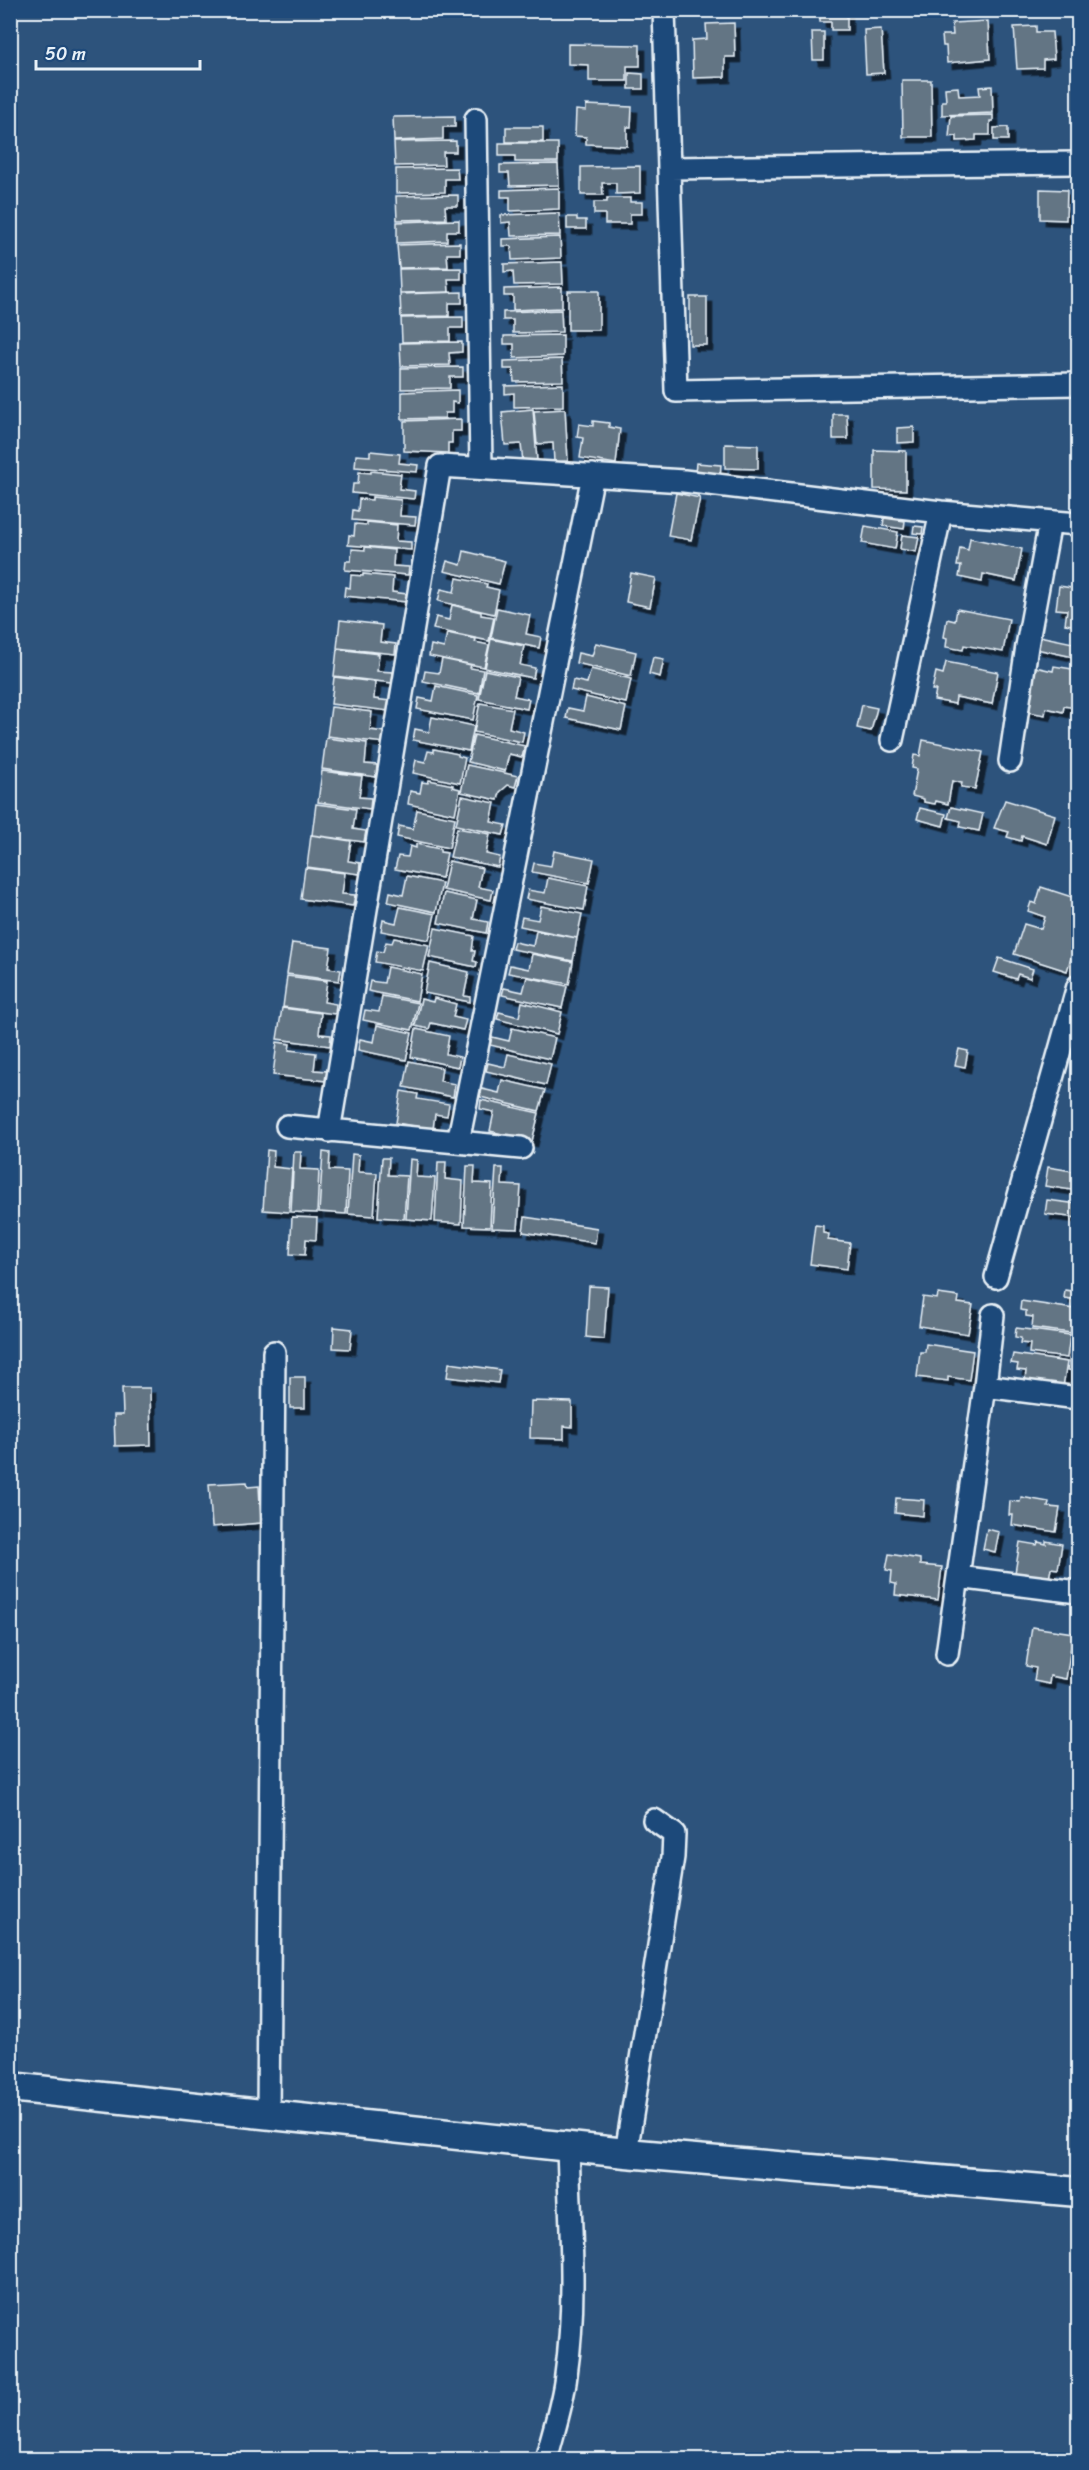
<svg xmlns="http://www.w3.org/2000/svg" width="1089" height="2470" viewBox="0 0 1089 2470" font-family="Sriracha,sans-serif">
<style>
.building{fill:#647584;stroke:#e8f1f8;stroke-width:1.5;filter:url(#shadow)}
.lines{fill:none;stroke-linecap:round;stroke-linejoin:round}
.minor-casing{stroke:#e8f1f8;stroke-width:26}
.secondary-casing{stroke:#e8f1f8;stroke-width:33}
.minor{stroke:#1f4a7a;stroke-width:21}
.secondary{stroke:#1f4a7a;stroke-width:28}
</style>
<defs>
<filter id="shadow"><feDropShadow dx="5.5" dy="5.5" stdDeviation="0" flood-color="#0009"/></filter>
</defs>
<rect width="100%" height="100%" fill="#2d537c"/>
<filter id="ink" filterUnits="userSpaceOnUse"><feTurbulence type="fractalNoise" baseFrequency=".0167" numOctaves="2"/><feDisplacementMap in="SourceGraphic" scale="12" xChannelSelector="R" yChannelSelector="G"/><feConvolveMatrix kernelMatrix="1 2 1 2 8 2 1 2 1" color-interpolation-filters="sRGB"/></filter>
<g filter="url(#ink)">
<!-- building -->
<path class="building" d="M820,10H847V30H831V22H820Z
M988,21L990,59L947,63L946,46H943L942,35H953L952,23Z
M734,23L735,57H725V77L693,78L692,40L707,39L706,24Z
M1036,26V32H1052L1054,59L1043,60V68L1017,69L1014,27Z
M881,29L884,73L866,74L864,30Z
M812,32H824V60H813Z
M568,44L640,45V66H627V81H589V65L568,64Z
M629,73L643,74V89H629Z
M902,80H931L932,137H903Z
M992,86L993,113L942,115V101H946L945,88L958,87L959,96L980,95L979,87Z
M586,105L632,107L631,127H627V146L586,144V137L575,136L576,110L586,111Z
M993,115V121H990V135H976V140L957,141V136L949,137L951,116Z
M455,116V127H443V139L394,141L393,117Z
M506,127H543V142H506Z
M1008,127V140H994V128Z
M456,141V152H443L444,165L395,166L394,142Z
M499,143H558V162H515V156H499Z
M558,164L559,185L510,186L509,173H500V165Z
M640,166V193L616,194V183H602L603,195H581V167Z
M457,168L458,179H445V192L396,193V169Z
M559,188V209L510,211V197H501V190Z
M1040,189L1067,190L1066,220L1040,219Z
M458,195V206H445L446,219L397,220L396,196Z
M607,198H630V202H642V214H630V224H605V214H594V202H607Z
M559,213L560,235L511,236L510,222L501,223V215Z
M567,217H577V220H586V229H567Z
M459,220V231H447V241L397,243V222Z
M560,237L561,258L512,260L511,246H502V239Z
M460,243V254H447L448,267L399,268L397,245Z
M562,262L563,284L514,285L513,271L504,272V264Z
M461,268V279H448L449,292L400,293L399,269Z
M562,287V308L513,310V296H504V289Z
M568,291H599V330H568Z
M462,292V303H449V316L401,317L400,294Z
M690,297H707V345H690Z
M561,310L562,332L513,333V320H503V312Z
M463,317V328H450V341L402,342L401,318Z
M563,335V356L514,358V344H504V336Z
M462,342V352L449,353L450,365L401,366L400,343Z
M562,359L563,381L514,382L513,369H504V361Z
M463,367V377H450V388L401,389V368Z
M563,384V406L514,407V393L505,394V386Z
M458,390V403L452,402V413H445V418L402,419V392Z
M533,409L537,461L523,462L521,444L505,445L502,412Z
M565,409L568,461L554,462L553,443L537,444L534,411Z
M833,414H847L848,439H833Z
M461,419V431H452V443H448V453L404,451V421Z
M593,421L609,423V427L620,429L616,464L580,458L583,438L577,437L579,424L593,426Z
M914,427V442L897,443V428Z
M725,444L758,445V469L725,468Z
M874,450L906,451V490L874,489Z
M370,451L400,454L399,463L418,465L417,472L355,467L356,455L370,456Z
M696,463L721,465L720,476L695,474Z
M371,471L401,474L399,489L415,491L414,499L352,493L353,484H358L359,472L371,473Z
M676,493L700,498L691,540L668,536Z
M372,497L401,500L400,516L416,517L415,525L352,520L353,510L358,511L359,499L372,500Z
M884,518L905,521L904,529L883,526Z
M367,522L397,525L396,541L411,542V550L348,545L349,535L354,536L355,524L367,525Z
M865,526L898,532L895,549L862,543Z
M914,526L923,527L922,534L913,533Z
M902,535L919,537L916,552L900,549Z
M970,538L1022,549L1016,581L983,574L982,582L959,577L961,566H957L960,548L968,550Z
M365,547L394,550L393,566L409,567L408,575L345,570L346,561H351L352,549L365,550Z
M464,551L505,561L499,584L444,571L447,561L461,565Z
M631,573L656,578L650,607L626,602Z
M363,574L393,577L392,592L407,594V602L344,596L345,587L350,588L351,575L363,576Z
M457,578L487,584L486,587L499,590L494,614L438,601L441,589L454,592Z
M1059,586L1078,589V626L1065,624L1067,610L1056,609Z
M452,605L481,612V615L494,617L489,641L433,629L436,617L449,620Z
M497,608L530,615L526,634L541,637L539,648L491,638Z
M957,609L1009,619L1003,652L964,645L963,650L946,647L947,638L944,637L947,619L955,621Z
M340,620L382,625L380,642L396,644L395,654L337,648Z
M447,633L476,639L475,642L489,645L484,667L429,656L431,645L444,648Z
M1039,636L1078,644V658L1036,649Z
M491,639L524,646L520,665L535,668L533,678L485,668Z
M596,643L636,652L631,676L576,663L578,653L592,656Z
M337,649L379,654L377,671L393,672L392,683L334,676Z
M653,657L664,659L660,677L649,674Z
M442,659L471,665L470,668L483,670L479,693L423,681L425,671L439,673Z
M946,662L998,672L992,704L956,697L955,704L934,700L936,690H932L936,672L943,674Z
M1031,666L1053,671L1054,666L1078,670V699L1075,708L1064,706L1063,712L1046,708L1045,715L1022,711Z
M591,669L631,679L626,703L571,690L573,680L587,683Z
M485,670L518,677L514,696L529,699L527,709L479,699Z
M334,677L375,682L374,699L390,701L389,711L331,704Z
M436,686L478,695L473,720L417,709L419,698L433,701Z
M586,697L626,707L621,730L566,718L568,708L583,711Z
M480,703L513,709L509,728L524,732L522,742L474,732Z
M862,705L877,708L871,731L857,728Z
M331,707L372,712L370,730L385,732L384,743L327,736Z
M432,717L474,726L469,751L413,740L415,729L429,732Z
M474,735L525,746L522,757L509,754L505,771L468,762Z
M326,738L367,743L365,764L377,765L376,777L322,769Z
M923,740L983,752L975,789L961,787L962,783L952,781L948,804L936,801L935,804L924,802V799L912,796L917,769L912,768L914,755L920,756Z
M434,749L458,754V756L465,758L460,783L413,773L416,760L425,762L428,751L434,752Z
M467,765L518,776L515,787L508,785L500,792L498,800L461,792Z
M322,771L362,776L359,797L371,798L370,809L318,802Z
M429,780L453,785L452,787L460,789L455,814L408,804L410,791L420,793L422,782L428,783Z
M462,796L495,803L491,822L506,825L503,835L456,825Z
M1005,800L1055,815L1047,844L1022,836L1021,841L1007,837L1009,832L994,828Z
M316,804L356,809L353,829L366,831L364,842L312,835Z
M951,807L983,814L979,831L960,827L961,821L948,818Z
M920,808L946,814L943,826L917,819Z
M417,810L455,818L449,848L397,837L399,826L413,829Z
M457,828L490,834L486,854L500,857L498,867L450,857Z
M311,835L351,841L348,861L360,863L359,874L307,867Z
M416,844L440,849V852L447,853L442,878L395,869L398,856L408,857L410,846L416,848Z
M554,851L594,859L589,883L532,872L534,863L551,866Z
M449,861L482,868L478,887L493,890L491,900L443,890Z
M305,868L345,873L342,894L355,895L353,906L301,899Z
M407,876L442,883L436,912L388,902L390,892L403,895Z
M548,878L588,886L584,910L526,899L528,890L545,893Z
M1041,887L1078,899V935L1067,971L1014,954L1024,924L1041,929L1045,917L1028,911L1031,902L1036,904Z
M444,893L477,900L473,919L488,922L486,933L438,923Z
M541,906L582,914L577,938L520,926L522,917L538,920Z
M400,907L435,914L429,940L381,931L383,920L396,923Z
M435,928L474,936L472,951H475L473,961L477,962L476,967L429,957Z
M536,931L577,938L573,961L512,949L514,942L533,946Z
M394,938L429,945L423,971L375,962L377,951L383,952L386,942L392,943Z
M292,943L331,948L328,968L341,970L339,981L287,974Z
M532,954L573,962L569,984L508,973L510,965L529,969Z
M999,958L1033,969L1030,978L1018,974L1016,979L994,972Z
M430,963L469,972L464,996L470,997V1002L424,993Z
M387,967L422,974L417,1001L368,991L370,981L384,983Z
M287,976L327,981L324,1002L336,1004L335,1014L283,1007Z
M527,977L567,986L562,1008L502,995L504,988L523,992Z
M382,996L418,1003L412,1030L363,1020L365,1010L379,1012Z
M434,998L456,1004L453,1017L466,1020L463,1030L431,1023L429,1029L415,1026L421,999L433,1002Z
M522,1002L562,1012L557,1034L497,1019L499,1012L519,1017Z
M282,1008L321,1013L319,1034L331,1035L330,1046L277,1039Z
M377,1025L412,1033L406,1060L358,1050L360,1039L374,1042Z
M512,1028L555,1038L550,1059L490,1045L492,1037L509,1041Z
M416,1029L449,1036L446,1054L460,1057L458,1067L411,1057Z
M277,1042L290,1044L289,1050L316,1053L314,1070L327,1071L326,1081L273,1075Z
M959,1049L968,1051L965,1067L955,1065Z
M508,1054L551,1064L546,1085L486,1071L488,1063L505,1067Z
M409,1061L442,1068L440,1081L455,1084L453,1097L404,1087Z
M1078,1069V1092L1073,1090Z
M502,1080L545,1090L539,1111L480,1097L482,1089L499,1093Z
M401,1091L418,1094L417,1099L449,1104L447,1116L435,1114L433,1129L396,1123Z
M481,1100L539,1113L532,1141L490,1131L494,1112L480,1109Z
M267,1150L274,1151L273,1167L292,1169L289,1212L263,1210Z
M294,1152H301L300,1169L319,1170L317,1213L291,1212Z
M323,1152L330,1153L329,1170L348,1171L346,1214L319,1212Z
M352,1154L359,1155L358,1172L377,1173L374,1216L348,1214Z
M382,1158H389L388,1175L407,1176L404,1219L378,1217Z
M410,1159L417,1160L416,1177L435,1178L432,1221L406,1219Z
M438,1162H446L445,1179L463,1181L461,1224L435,1222Z
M467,1166H475L474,1183L492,1184L490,1227L464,1226Z
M1048,1167L1078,1172V1191L1045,1186Z
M496,1168H503L502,1185L521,1186L518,1229L492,1228Z
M1047,1200L1078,1204V1218L1045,1214Z
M292,1217L317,1218L316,1240L306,1239L305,1255L290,1254Z
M525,1217L597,1228L595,1243L523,1232Z
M815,1225L823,1226V1233L829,1234L828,1240L850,1243L847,1269L810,1264Z
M589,1286L608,1287L604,1339L586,1337Z
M1065,1290L1078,1292L1077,1300L1064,1298Z
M938,1294L959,1297L958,1303L973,1305L968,1334L919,1326L923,1297L937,1299Z
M1021,1301L1074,1309L1071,1333L1032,1328L1033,1317L1026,1316V1311L1020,1310Z
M1077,1308H1078V1372L1068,1370Z
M334,1327L352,1329L350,1349L333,1348Z
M1016,1328L1070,1335L1067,1358L1029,1353L1030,1344L1020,1343L1021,1338L1015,1337Z
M926,1344L973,1351L969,1380L948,1377V1381L917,1377L920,1352H925Z
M1013,1354L1067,1362L1063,1387L1025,1381L1026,1371L1017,1370L1018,1364L1011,1363Z
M449,1363L500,1370L498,1383L447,1377Z
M290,1377H305V1408H290Z
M122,1388H150L151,1445L115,1446L114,1415H123Z
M531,1401L572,1402V1427L564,1426V1439L530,1438Z
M247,1482L248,1487L259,1486L261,1523L212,1527L209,1484Z
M1021,1497L1049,1502L1048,1507L1060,1508L1056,1532L1012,1525L1013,1515H1009L1010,1501L1020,1502Z
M896,1498L924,1500L923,1516L895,1513Z
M987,1529L999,1532L995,1552L983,1549Z
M1046,1541L1062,1544L1058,1569L1051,1568L1049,1579L1015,1573L1020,1542L1037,1545L1038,1542L1046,1544Z
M889,1554L920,1559V1565L942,1567L938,1600L895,1595L896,1584L891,1583L892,1571L886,1570Z
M1032,1627L1073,1633L1066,1679L1050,1676L1049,1684L1034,1681L1036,1668L1026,1666Z"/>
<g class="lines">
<defs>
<path id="minor" d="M664,10L676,391L1078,384
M476,119L481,468
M670,168L1078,163
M892,740L941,512
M1010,761L1027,646L1050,522
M287,1126L521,1148
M329,1131L440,466L684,481L941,512L1078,524
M458,1142L593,475
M996,1277L1078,986
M985,1386L1078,1398
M958,1577L1078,1592
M947,1654L985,1386L993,1315
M268,2116L274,1352
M626,2153L673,1857L674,1834L654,1820
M546,2460C553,2432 563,2403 566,2375C577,2300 570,2222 568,2147"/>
<path id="secondary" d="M10,2087L626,2153L1078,2192"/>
</defs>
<!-- minor casing -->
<use href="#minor" class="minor-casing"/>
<!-- secondary casing -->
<use href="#secondary" class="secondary-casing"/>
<!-- minor -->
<use href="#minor" class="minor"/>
<!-- secondary -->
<use href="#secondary" class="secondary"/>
</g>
</g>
<!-- margin -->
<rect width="1089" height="2470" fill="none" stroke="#1f4a7a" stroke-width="36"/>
<rect x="18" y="18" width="1053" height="2434" fill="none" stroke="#e8f1f8" stroke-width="2" filter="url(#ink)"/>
<!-- scale -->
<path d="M36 60v9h164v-9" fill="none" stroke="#e8f1f8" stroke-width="3"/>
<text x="45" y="60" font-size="18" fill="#e8f1f8" stroke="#1f4a7a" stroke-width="4.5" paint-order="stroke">50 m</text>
</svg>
